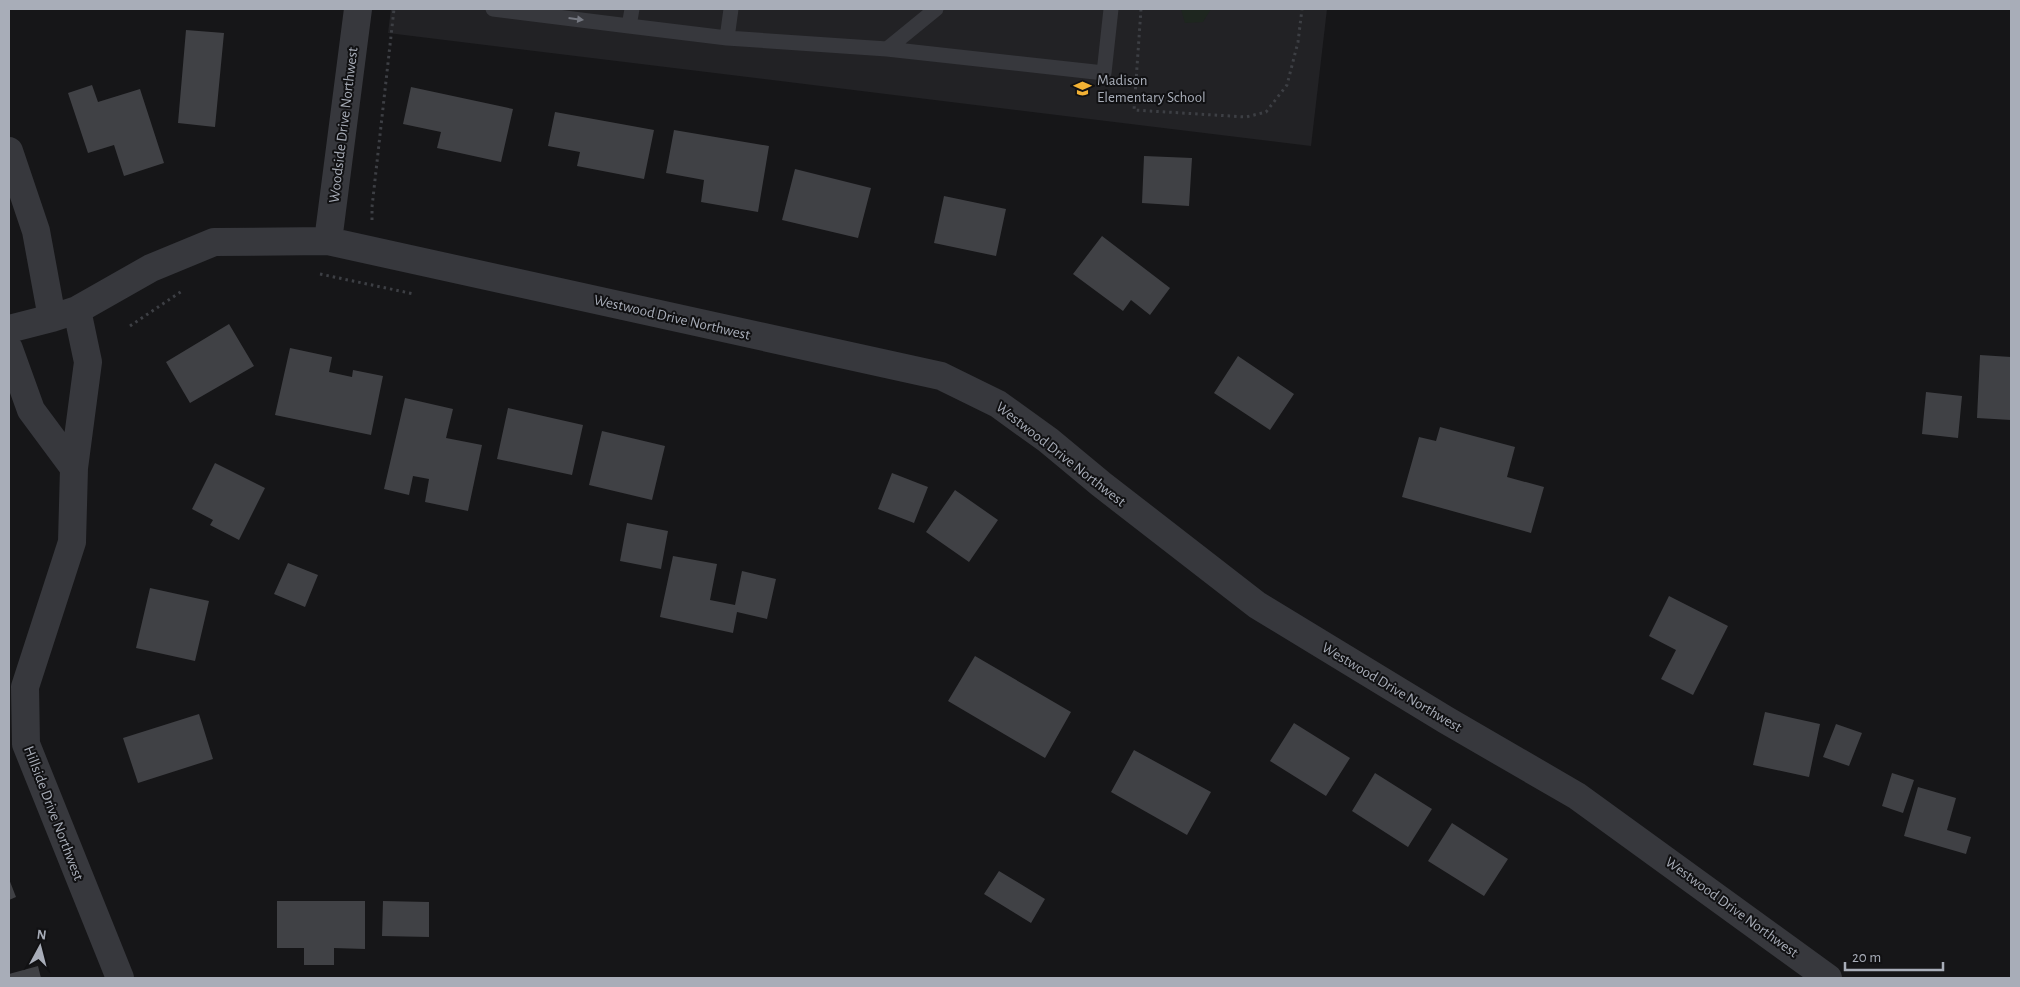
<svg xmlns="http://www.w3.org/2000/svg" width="2020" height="987" viewBox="0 0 2020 987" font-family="'Alegreya Sans',sans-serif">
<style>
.built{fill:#222225}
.green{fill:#1e261f}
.building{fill:#404145}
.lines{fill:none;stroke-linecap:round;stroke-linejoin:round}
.path{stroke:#3d3f44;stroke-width:3;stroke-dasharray:2.5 4;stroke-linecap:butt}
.service{stroke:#37383d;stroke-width:15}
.minor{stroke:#37383d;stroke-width:28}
.oneway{fill:#757881}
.labels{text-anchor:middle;stroke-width:4;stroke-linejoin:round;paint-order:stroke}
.poi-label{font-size:15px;fill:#a8adb8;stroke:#111113;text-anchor:start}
.street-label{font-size:15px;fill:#a8adb8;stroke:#111113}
</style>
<rect width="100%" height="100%" fill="#161618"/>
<!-- built -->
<path class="built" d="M391,9H1327L1311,146L388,33Z"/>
<!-- green -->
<path class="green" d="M1181,9H1211L1203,22L1185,23Z"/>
<!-- building -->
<path class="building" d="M186,30L224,33L215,127L178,123Z
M92,85L98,102L140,89L164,163L124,176L114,145L88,153L68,93Z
M411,87L513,109L501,162L437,148L441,132L403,124Z
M555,112L654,130L644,179L577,166L580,152L548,146Z
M674,130L769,146L758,212L701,202L704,180L666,173Z
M1144,156L1192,158L1189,206L1142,203Z
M795,169L871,188L858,238L782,220Z
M944,196L1006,209L996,256L934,243Z
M1102,236L1170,288L1150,315L1131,300L1123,311L1073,274Z
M229,324L254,366L190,403L166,362Z
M290,348L332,357L329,372L352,377L353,370L383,376L371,435L275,415Z
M1980,355L2011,357V420L1977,418Z
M1238,356L1294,394L1270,430L1214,393Z
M1926,392L1962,396L1958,438L1922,434Z
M405,398L453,409L446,438L482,445L468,511L425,502L429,479L413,476L409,495L384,489Z
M508,408L583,425L572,475L497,459Z
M1440,427L1515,447L1507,477L1544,487L1531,533L1402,497L1419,437L1436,441Z
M602,431L665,446L652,500L589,485Z
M215,463L265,488L239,540L210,525L213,520L192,509Z
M892,473L928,487L914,523L878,509Z
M955,490L998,520L969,562L926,532Z
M627,523L668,531L661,569L620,561Z
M673,556L717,564L710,600L735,605L742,571L776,579L767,619L737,612L733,633L660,617Z
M288,563L318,575L305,607L274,594Z
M150,588L209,601L195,661L136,648Z
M1669,596L1728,626L1693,695L1661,679L1676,650L1649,636Z
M975,656L1071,712L1045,758L948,701Z
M1765,712L1820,724L1809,777L1753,765Z
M199,714L213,759L138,783L123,738Z
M1294,723L1350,758L1326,796L1270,761Z
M1836,724L1862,733L1849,766L1823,757Z
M1134,750L1211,792L1187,835L1111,792Z
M1375,773L1432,809L1408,847L1352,811Z
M1892,773L1914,780L1903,813L1882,806Z
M1918,787L1956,798L1947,830L1971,837L1966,854L1904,836Z
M1452,823L1508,859L1484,896L1428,861Z
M999,871L1045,899L1031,923L984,894Z
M9,879L16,897L9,900Z
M277,901H365V949L334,948V965H304V948H277Z
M383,901L429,902V937L382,936Z
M38,966L41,978H9V974Z"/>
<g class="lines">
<!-- path -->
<path class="path" d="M1141,9L1134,110L1246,117L1266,112L1287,85L1298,42L1302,9
M372,220V207L394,9
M320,274L414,294
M130,326L182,291"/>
<!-- service -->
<path class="service" d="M493,9L629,26L632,9
M629,26L727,38L887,49L1104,73L1111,9
M727,38L731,9
M887,49L936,9"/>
<!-- minor -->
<path class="minor" d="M9,151L36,231L52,318
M328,241L358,9
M9,329L52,318L77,310L151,268L214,242L328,241L941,376L998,404L1048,440L1101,484L1257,605L1446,720L1577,796L1828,978
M9,349L31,410L74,468L72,542L25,687L26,744L120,978
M74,468L88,362L77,310"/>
</g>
<!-- one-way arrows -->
<defs><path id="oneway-solid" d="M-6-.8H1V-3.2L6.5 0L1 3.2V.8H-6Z" transform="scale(1.25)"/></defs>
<use class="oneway" href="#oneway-solid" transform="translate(576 19) rotate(7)"/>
<!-- icons -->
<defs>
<symbol id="school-bare" viewBox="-9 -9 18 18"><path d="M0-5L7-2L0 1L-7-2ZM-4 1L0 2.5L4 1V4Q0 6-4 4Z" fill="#f2b134" stroke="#111113" stroke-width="2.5" paint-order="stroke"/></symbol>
</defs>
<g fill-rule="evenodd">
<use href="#school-bare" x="1070" y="76" width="25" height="25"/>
</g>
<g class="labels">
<!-- poi labels -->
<g class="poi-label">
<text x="1097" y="85">Madison<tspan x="1097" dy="17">Elementary School</tspan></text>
</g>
<!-- street labels -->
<g class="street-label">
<text transform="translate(343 125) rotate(-83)" y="5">Woodside Drive Northwest</text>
<text transform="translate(672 317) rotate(13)" y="5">Westwood Drive Northwest</text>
<text transform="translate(1061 454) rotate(38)" y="5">Westwood Drive Northwest</text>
<text transform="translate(1392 687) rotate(31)" y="5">Westwood Drive Northwest</text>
<text transform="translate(54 813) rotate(69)" y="5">Hillside Drive Northwest</text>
<text transform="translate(1732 907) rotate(36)" y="5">Westwood Drive Northwest</text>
</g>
</g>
<!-- border -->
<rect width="2020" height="987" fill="none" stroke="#a8adb8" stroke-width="20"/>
<!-- north arrow -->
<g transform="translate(40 947) rotate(7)" stroke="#111113" stroke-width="4" paint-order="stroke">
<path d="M0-4L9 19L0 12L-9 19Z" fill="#a8adb8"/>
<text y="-8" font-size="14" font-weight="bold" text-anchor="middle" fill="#a8adb8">N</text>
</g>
<!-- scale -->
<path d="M1845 962v8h98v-8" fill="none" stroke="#a8adb8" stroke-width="2.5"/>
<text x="1852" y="962" font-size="15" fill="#a8adb8" stroke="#111113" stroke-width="4" paint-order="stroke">20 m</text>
</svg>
